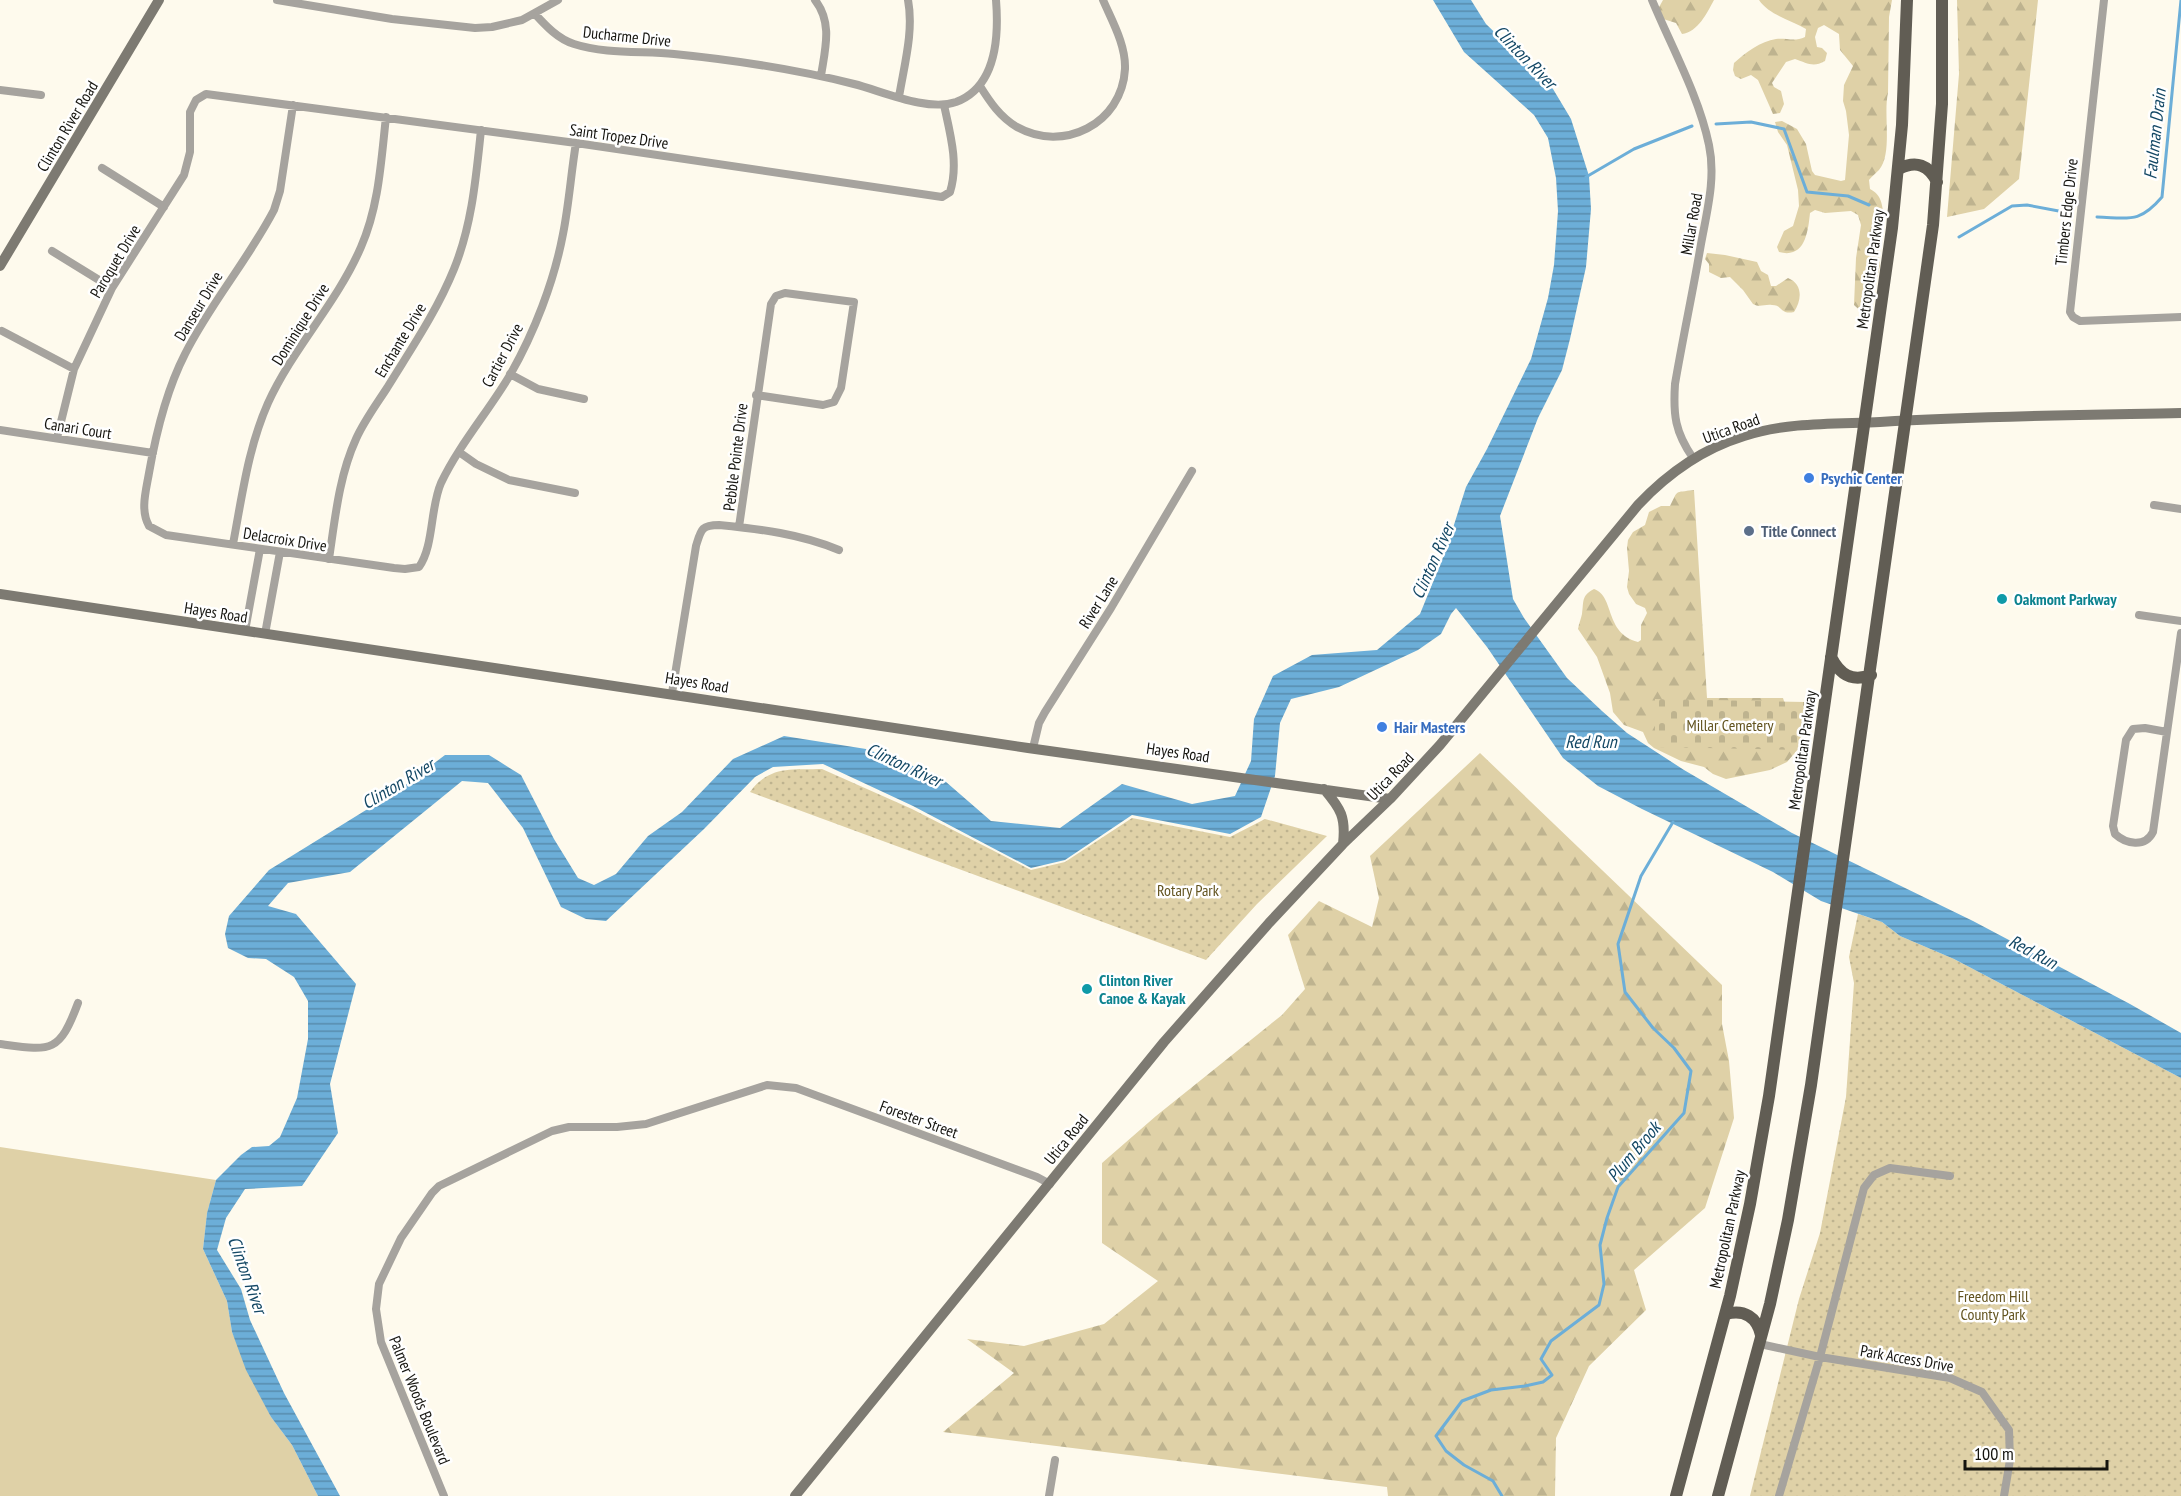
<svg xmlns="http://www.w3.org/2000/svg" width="2181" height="1496" viewBox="0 0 2181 1496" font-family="'PT Sans Narrow',sans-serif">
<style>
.grass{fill:#dfd1a7}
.forest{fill:url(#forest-firs)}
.cemetery{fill:url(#cemetery-stones)}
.park{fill:url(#park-dots)}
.water{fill:url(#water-rules)}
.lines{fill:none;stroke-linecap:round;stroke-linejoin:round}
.stream{stroke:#6caed8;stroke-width:3}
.street{stroke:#a6a39e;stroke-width:8}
.secondary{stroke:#7d7a72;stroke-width:10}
.primary{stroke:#615d54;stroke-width:12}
.shop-dot{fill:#3f7fe0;stroke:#fff;stroke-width:2}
.service-dot{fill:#5c6f8a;stroke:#fff;stroke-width:2}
.culture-dot{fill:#0f9aa8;stroke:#fff;stroke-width:2}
.labels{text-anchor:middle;stroke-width:5;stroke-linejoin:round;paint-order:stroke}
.street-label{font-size:16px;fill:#15140f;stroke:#fff}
.shop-label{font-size:16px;font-weight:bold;fill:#366cbe;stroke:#fff;text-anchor:start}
.service-label{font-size:16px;font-weight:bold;fill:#4e5e75;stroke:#fff;text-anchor:start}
.culture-label{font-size:16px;font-weight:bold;fill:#0d838f;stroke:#fff;text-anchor:start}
.park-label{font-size:16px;fill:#62531f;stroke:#fff}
.water-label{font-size:18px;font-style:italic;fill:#144865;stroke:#fff}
</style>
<defs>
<pattern id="forest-firs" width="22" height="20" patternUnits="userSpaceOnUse" patternTransform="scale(1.5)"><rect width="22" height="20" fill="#dfd1a7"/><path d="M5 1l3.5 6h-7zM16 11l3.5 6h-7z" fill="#beb38f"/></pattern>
<pattern id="cemetery-stones" width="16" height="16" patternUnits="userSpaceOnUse" patternTransform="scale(1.5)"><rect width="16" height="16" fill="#dfd1a7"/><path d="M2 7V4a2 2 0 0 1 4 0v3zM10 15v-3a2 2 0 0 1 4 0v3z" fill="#beb38f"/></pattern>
<pattern id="park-dots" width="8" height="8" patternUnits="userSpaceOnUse" patternTransform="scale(1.5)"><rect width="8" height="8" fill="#dfd1a7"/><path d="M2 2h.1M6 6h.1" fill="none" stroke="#beb38f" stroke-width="1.8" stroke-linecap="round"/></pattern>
<pattern id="water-rules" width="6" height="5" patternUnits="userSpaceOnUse" patternTransform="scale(1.5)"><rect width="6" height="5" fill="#6caed8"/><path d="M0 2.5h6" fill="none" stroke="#588cae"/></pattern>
</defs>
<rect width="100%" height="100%" fill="#fefaed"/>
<!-- grass -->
<path class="grass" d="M0,1147L216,1180L207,1213L203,1249L227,1301L232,1332L271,1417L292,1445L318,1496H0Z"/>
<!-- forest -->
<path class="forest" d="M1663,0H1714C1707,13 1698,32 1682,34L1676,23L1660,18L1658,9Z
M1759,0H1892L1889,17L1888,93C1883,114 1893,153 1879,170C1876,173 1872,176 1869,180L1870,189C1882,195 1882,205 1884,217L1876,227L1880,266L1869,309C1862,312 1859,310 1854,305L1856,258L1861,225L1858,215L1851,211L1825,213L1815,210L1810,213C1808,232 1805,259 1779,252L1777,247L1784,231L1793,226L1799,206L1798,190L1787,145L1778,132L1775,122L1782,121L1797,129L1806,144L1812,171L1815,175L1841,181L1845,180L1849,135L1846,111L1843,101L1844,85L1853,66L1840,50L1839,34L1824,25L1818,28L1815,37L1817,47L1822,48L1827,53L1825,61C1813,68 1807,63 1795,59L1786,62L1772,83L1774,87L1781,91L1784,104L1780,113L1773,114L1758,80L1751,75L1741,79L1735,76L1733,70L1734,63C1745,53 1761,41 1776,39C1787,38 1795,42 1805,37L1806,29C1791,20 1769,15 1759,0Z
M1957,0H2038L2019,179L1984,209L1947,217L1959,74Z
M1707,253L1725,255L1757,262L1761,271L1768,275L1771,286H1776L1788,278C1803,284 1802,300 1794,312C1780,315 1783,305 1772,305C1764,304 1760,308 1753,304L1743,290L1730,277L1721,278L1709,272V264L1705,259Z
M1694,490L1707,698H1783L1799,748L1787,762L1770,770L1726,779L1713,774L1704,767L1681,761L1654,748L1648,743L1643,732L1624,725L1613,712L1610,693L1597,657L1578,629C1579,623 1581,619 1582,614C1584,601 1581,596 1594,589C1615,596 1604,633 1638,642L1641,640V625L1647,613L1645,608L1636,604L1629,594L1627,587L1629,571L1627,548L1628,540L1633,532L1645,525L1649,512L1661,506H1670C1679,489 1673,493 1694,490Z
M1480,753L1722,985V1024L1729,1061L1734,1118L1705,1208L1634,1270L1646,1310L1589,1366L1556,1438L1555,1496H1388L1387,1487L943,1432L1014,1373L967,1339L1024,1346L1104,1324L1158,1281L1102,1243V1163L1156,1116L1282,1015L1305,989L1288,935L1319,901L1372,927L1379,898L1370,856Z"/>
<!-- cemetery -->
<path class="cemetery" d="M1655,699L1805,702L1799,750L1655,747Z"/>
<!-- park -->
<path class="park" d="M822,769L912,809L1031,870L1065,862L1132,818L1230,837L1265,819L1327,836L1257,904L1206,960L750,792C770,765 792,770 822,769Z
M1858,914L1882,922L1900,936L1954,959L2181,1078V1496H1750L1799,1299L1820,1233L1846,1097L1854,983L1849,957Z"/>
<!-- water -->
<path class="water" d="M1433,0H1471L1486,24L1553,89L1571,119L1589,176L1591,209L1586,267L1570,339L1562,370L1538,418L1500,516L1513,599L1524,618L1567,678L1602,711L1627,733L1684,770L1792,833L1973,921L2130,1004L2181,1033V1078L1954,959L1900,936L1882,922L1821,901L1773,872L1642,809L1598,786L1563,758L1487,647L1456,608L1451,614L1441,634L1418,650L1339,687L1291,699L1280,723L1275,776L1261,817L1230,834L1132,815L1065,860L1031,868L913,806L823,764L773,767L755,777L704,829L606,921L586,919L561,907L523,828L488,783L462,781L350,872L288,883L268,906L296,914L356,984L330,1084L338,1133L302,1186L245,1189L226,1218L217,1250L241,1289L250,1320L284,1393L340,1496H318L292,1445L271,1417L246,1370L232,1332L227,1301L203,1249L207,1213L216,1180L241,1155L252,1147L269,1146L280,1137L297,1098L308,1039V1001L294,977L266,959L248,958L228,948L225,934L229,916L269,870L400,789L445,755H489L521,775L554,839L578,878L594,885L616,874L648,836L682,812L733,759L784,736L866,749L938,775L991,821L1060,828L1122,784L1192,804L1235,796L1251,761L1254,719L1273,676L1312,655L1377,650L1420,614L1446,550L1466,487L1487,449L1531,359L1548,298L1554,265L1558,211L1556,178L1548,138L1534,115L1464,52Z"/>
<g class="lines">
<!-- stream -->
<path class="stream" d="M1716,124L1751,122L1784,129L1807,192L1848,196L1869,205
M1586,177L1634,149L1692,126
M2097,217C2129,218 2139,224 2162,197L2181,0
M1959,237L2012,206L2027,205L2064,212
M1502,1496L1493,1481L1464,1465L1446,1451L1436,1436L1462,1401L1491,1390L1525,1386L1543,1382L1552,1375L1541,1359L1551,1341L1599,1305L1604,1284L1600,1245L1607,1218L1618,1187L1684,1113L1691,1071L1674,1048L1653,1028L1625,992L1618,944L1641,876L1673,822"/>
<!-- street -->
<path class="street" d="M277,0L392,19L475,28L492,27L522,20L558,0
M815,0C833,23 825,49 821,76
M1652,0C1671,46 1699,96 1709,145C1716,178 1707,211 1701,244C1693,291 1683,337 1675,384C1673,415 1675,432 1693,458
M2104,0L2070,312L2073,317L2080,321L2181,317
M535,14C546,26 558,39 574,44C605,54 642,51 674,54C734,60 795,69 854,84C882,91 927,112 956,102C996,87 999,37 996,0
M980,86C990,102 1000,117 1017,127C1063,153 1122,124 1125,69C1126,45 1112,21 1103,0
M0,90L41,95
M899,97C904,66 914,31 908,0
M293,105L280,191L274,210C248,260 210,304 185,354C166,391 156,433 149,473C146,491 140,510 149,526L166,535L394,568L405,569L419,567C434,546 430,508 441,483C459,445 488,412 510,375C534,333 554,282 563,234C569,204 571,173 576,143
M102,168L164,207
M52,251L112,288
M2,331L74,369
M510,374L538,389L584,399
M0,430L153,453
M57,438L74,369L112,288L184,175L190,152V112L196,100L206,94L576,143L942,197L950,192C959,164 950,133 944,105
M459,452L476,464L509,480L575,493
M2154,505L2181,509
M739,527L771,304L776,296L785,293L854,302L841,388L834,402L823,405L756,395
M233,544C242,497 248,448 268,403C293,348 337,303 361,247C379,206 381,161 386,117
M329,559C335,519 339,476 356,439C364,421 376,405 387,388C411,349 437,311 454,269C472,225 476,177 481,130
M2139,615L2181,621
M245,631L260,549
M265,634L280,552
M672,693L696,546C701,530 701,525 719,525C760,529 801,534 839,550
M2167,732L2145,728L2133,729L2126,740L2113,826L2115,834C2126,844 2145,848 2153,832L2181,633
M1033,748L1039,723L1045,712L1111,608L1192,471
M0,1044C51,1051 59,1054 78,1003
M1760,1344L1820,1357L1950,1378L1982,1392L2009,1430L2010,1460L2004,1496
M444,1496L381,1342L376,1309L379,1284L401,1238L432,1193L439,1186L552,1131L569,1127H617L646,1124L767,1085L796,1088L1037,1177L1050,1184
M1049,1496L1055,1460
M1779,1496L1820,1357L1864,1188L1874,1175L1890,1168L1950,1176"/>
<!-- secondary -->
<path class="secondary" d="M0,266L159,0
M0,594L1028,748L1390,799
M1324,789C1341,809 1346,817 1343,844
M795,1496L1164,1042L1269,923L1343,844L1390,799L1440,745L1638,505C1668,473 1702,449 1744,436C1787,422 1835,424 1880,422C1980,416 2081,415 2181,413"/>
<!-- primary -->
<path class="primary" d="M1899,169C1916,160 1929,165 1937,182
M1831,657C1840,675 1852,682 1871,675
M1726,1314C1744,1309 1757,1317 1761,1335
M1676,1496L1730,1296L1750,1204L1769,1096L1892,228L1902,125L1907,0
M1718,1496L1770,1304L1788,1220L1811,1085L1933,225L1942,104V0"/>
</g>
<!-- markers -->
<g class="shop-dot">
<circle cx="1809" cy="478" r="6"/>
<circle cx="1382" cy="727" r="6"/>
</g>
<circle class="service-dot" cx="1749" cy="531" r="6"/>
<g class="culture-dot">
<circle cx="2002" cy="599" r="6"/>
<circle cx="1087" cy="989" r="6"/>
</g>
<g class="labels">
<!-- street labels -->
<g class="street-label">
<text transform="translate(627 36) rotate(6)" y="6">Ducharme Drive</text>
<text transform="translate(67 126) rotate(-59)" y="6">Clinton River Road</text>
<text transform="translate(619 136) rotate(8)" y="6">Saint Tropez Drive</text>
<text transform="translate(2066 212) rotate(-84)" y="6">Timbers Edge Drive</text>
<text transform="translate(1691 224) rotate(-80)" y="6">Millar Road</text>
<text transform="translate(115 261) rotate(-59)" y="6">Paroquet Drive</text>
<text transform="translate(1870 269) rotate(-82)" y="6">Metropolitan Parkway</text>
<text transform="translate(198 306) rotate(-59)" y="6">Danseur Drive</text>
<text transform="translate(300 324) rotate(-58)" y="6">Dominique Drive</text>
<text transform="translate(400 340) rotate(-59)" y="6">Enchante Drive</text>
<text transform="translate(502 355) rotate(-62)" y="6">Cartier Drive</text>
<text transform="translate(78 428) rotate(9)" y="6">Canari Court</text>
<text transform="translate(1731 428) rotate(-20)" y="6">Utica Road</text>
<text transform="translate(735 457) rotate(-83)" y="6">Pebble Pointe Drive</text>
<text transform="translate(285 539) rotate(9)" y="6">Delacroix Drive</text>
<text transform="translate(1098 602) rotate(-58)" y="6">River Lane</text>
<text transform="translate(216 612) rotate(9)" y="6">Hayes Road</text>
<text transform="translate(697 682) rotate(9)" y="6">Hayes Road</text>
<text transform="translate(1802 750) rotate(-82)" y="6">Metropolitan Parkway</text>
<text transform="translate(1178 752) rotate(8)" y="6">Hayes Road</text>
<text transform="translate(1390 776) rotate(-46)" y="6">Utica Road</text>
<text transform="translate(919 1119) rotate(20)" y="6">Forester Street</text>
<text transform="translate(1066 1139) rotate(-51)" y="6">Utica Road</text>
<text transform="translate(1727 1229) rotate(-78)" y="6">Metropolitan Parkway</text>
<text transform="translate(1907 1358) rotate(10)" y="6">Park Access Drive</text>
<text transform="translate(420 1400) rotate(68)" y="6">Palmer Woods Boulevard</text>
</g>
<!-- shop labels -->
<g class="shop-label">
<text x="1821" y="484">Psychic Center</text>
<text x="1394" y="733">Hair Masters</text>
</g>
<!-- service labels -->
<g class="service-label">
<text x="1761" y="537">Title Connect</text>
</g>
<!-- culture labels -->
<g class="culture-label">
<text x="2014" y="605">Oakmont Parkway</text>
<text x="1099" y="986">Clinton River<tspan x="1099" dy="18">Canoe &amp; Kayak</tspan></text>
</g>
<!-- park labels -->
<g class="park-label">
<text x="1730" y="731">Millar Cemetery</text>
<text x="1188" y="896">Rotary Park</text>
<text x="1993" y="1302">Freedom Hill<tspan x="1993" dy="18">County Park</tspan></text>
</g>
<!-- water labels -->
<g class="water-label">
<text transform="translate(1525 57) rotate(46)" y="6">Clinton River</text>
<text transform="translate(2155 134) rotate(-84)" y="6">Faulman Drain</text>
<text transform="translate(1433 561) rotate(-66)" y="6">Clinton River</text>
<text x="1591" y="748">Red Run</text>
<text transform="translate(904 765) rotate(25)" y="6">Clinton River</text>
<text transform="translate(398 784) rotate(-31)" y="6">Clinton River</text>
<text transform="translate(2033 952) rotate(28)" y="6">Red Run</text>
<text transform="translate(1634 1152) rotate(-50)" y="6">Plum Brook</text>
<text transform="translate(247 1275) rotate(70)" y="6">Clinton River</text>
</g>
</g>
<!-- scale -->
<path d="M1965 1460v9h142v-9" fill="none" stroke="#15140f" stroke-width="3"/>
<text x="1974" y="1460" font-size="18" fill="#15140f" stroke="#ffffff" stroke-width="4.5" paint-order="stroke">100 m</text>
</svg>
